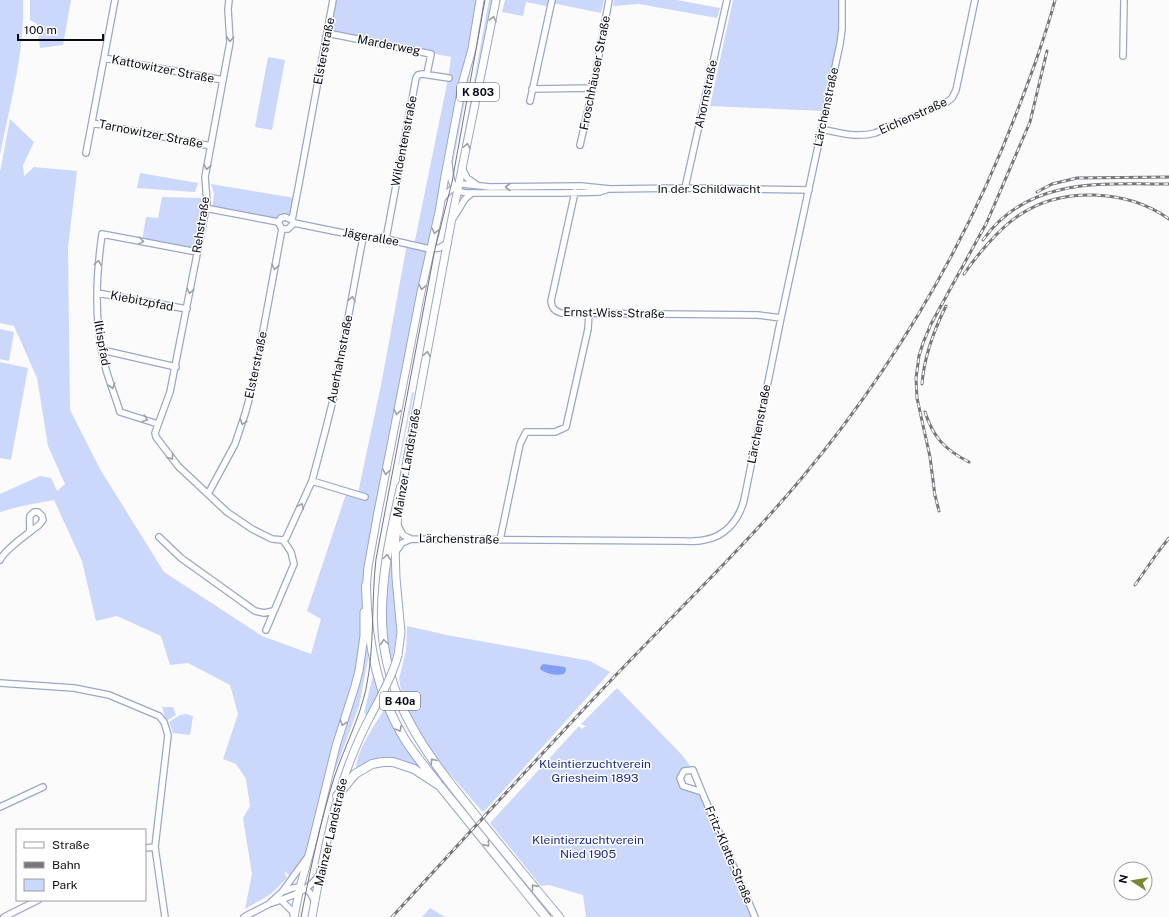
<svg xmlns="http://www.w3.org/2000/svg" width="1169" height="917" viewBox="0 0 1169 917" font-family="'Public Sans',sans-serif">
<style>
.green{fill:#cbd8fb}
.water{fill:#82a0f3}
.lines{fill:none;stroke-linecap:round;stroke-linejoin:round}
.minor-casing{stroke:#9aa7c8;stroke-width:8}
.major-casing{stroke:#9aa7c8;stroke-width:9}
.highway-casing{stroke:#9aa7c8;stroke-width:10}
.minor{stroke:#fff;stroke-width:5.5}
.major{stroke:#fff;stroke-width:7}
.highway{stroke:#fff;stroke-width:8}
.tram{stroke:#75777d;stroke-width:1}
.rail-casing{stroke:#75777d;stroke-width:3}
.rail{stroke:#fff;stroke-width:1.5;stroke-dasharray:4.5;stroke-linecap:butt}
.major-bridge-casing{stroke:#9aa7c8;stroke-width:9;stroke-linecap:butt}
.major-bridge{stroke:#fff;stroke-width:7}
.oneway{stroke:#9c9ea2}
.labels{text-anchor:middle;stroke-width:3;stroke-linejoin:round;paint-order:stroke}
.shield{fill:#fff;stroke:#52555d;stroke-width:1}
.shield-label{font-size:11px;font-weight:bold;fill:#080c17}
.street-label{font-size:12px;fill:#080c17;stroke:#fff}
.park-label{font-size:12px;fill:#1a2c8a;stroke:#fff}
</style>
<rect width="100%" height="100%" fill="#fbfbfb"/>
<!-- green -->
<path class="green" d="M0,0H23C25,52 10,104 0,155Z
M30,0H71L63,45L40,48L37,24L30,20Z
M333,0H480L377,517L362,652L311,848L293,878L284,871L287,878L271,894L245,909L252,874L243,818L250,806L246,779L236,764L223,759L238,714L230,685L188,663L170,665L161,636L117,616L96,621L82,561L54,500L22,506L0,512V494L40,476L51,478L57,491L65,484L48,446L37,378L14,326L0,323V172L10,119L34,142L23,165L24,176L34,167L77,171L68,247L70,410L100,469L164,572L262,636L311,654L321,619L307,611L348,488L358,493L381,385L407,244L414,245L448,79L451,57L327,33Z
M482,0H484L451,174V167Z
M489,0H492L456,179Z
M505,0H604L601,13L557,4L546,6L526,2L523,16L502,12Z
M614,0H677L720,8L717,18L639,4L613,6Z
M733,0H839L838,42L822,111L710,106Z
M268,57L285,60L272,130L255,127Z
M140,173L198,183L195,192L137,188Z
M211,184L295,198L292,218L278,221L212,208L214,194Z
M162,197L202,198L204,202L196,249L192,251L142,241L146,217L158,218Z
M0,329L14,332L9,361L0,359Z
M0,362L28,368L11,460L0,458Z
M412,392L414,393L399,465H398Z
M391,552H392V574L397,633L391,665L387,636L386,606Z
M407,626L447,635L590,661L610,672L491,804L484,811H482L435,757L423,740L403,700L399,679L406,651Z
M367,646L368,659L359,706L332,779C340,733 358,691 367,646Z
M373,675L379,693L367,715L364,713Z
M617,688L683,756L693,770L684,771L680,778L683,785L702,792L755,917H586L583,895L549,885L541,886L490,823L579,726L582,729L586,726L581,724Z
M162,707H173L176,715L166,721Z
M385,708C395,731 407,751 423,770L404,762L356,770C355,753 376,723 385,708Z
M186,714L193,716L190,735L173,733L169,722L180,715Z
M430,908L445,917H422Z"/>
<!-- water -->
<path class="water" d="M543,664L565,667L566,670L564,674C557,676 546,674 540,669L541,666Z"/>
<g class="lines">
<defs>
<path id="minor" d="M229,0L228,9L230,42L205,177L207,203L170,392L155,433L156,437L178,466L227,512L252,529L272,539L283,540
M327,33L431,54L427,74
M1123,56L1124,0
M104,58L223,80
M532,89L593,88
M530,101L552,0
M92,123L211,146
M821,129C840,133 856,138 875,133L947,102L952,98L956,90L975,0
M580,145L593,88L609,0
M86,153L115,0
M449,164C450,173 450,186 459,191C462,193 468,193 472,193H561L599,192L606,190
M462,168L467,178L477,185
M685,188L727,0
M575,192L551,301C552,309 555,311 561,313L758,315L781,318
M441,200L446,194L453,188L462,184L490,187L581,186L610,189L685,188L809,190
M205,208L278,222
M454,217L465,199L472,193
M278,222L282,229H288L294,223
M278,222L281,218L285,217L292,220
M294,223L292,220L298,189L333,0
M294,223L363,237L386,239L430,249L439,248L448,243
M386,239L416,78L418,75L422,74L449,78
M97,293L187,309
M102,350L176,367
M158,424L120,412C115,395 108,379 104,362C94,319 96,277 102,234L197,252
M312,481L365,497
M208,494L235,444L245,414L253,385L282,229
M398,526L403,535L411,539L678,541C686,541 696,542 704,540C725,537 739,520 744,500L781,318L840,44L842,29V0
M159,537L181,558L255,611L264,613L273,611
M283,540L286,538L312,481L325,432L333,400L363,237
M500,540L520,444L526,432H555L566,427L588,329L589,313
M395,553L402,543L411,539
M0,560C5,549 29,533 39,525L43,520L42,516L38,512H34L30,516C29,522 31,527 29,533
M266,630L294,564L291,552L283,540
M0,683L74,688L109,695L159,716L164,722L168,735L155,847L165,917
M693,770L702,792L683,786L680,778L684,771Z
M702,792L755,917
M0,807L43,787
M145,848L155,847
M285,891C299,884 310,886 315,903
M281,900L292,911L294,916
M271,902L282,892L306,859
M4,917L38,900
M244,917C252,913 261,908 269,904C288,897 307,893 319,875"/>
<path id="major" d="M401,493L451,223L496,0
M366,590L368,567L377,517L421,292L439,212L445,176L463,81L472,49L480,0
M398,655L401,632L396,578L395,547L398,515
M294,917L300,887L311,848L336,746L355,686L359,671L364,636V612
M312,917C325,847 336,781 370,717"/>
<path id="highway" d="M401,487C391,532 381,575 382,621C384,704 431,760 480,821C506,853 532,885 559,917
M366,586C367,639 376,692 404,738C413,753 425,767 437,782
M337,796L355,774L372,764L383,762H393L414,769L440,786L546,917"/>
</defs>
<!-- minor casing -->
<use href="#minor" class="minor-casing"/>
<!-- major casing -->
<use href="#major" class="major-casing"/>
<!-- highway casing -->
<use href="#highway" class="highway-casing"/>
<!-- minor -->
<use href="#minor" class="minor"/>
<!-- major -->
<use href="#major" class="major"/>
<!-- highway -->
<use href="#highway" class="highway"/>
<!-- tram -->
<path class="tram" d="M301,917C310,871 320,823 334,778C344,748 359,720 366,689C375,646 371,602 376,559L435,249L452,182L485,0"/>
<defs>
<path id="rail" d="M1037,192L1052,184L1077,178L1169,177
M983,240C1028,177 1100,184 1169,184
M964,274C977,255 999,229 1018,216C1061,186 1127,189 1169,219
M922,384C924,358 934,330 946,306
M925,412C933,437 945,450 969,462
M934,491L939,511
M935,496L930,457L917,398L916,378L919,356L923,343L931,324L987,222L1030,122L1047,51
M1135,585L1158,552L1169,538
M392,917C466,836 540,755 615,676C677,611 743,548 801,479C893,369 967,243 1018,109C1032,73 1045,37 1055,0"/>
</defs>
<!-- rail casing -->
<use href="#rail" class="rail-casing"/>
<!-- rail -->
<use href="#rail" class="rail"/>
<defs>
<path id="major-bridge" d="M370,717C381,696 392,677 398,655"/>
</defs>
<!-- major-bridge casing -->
<use href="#major-bridge" class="major-bridge-casing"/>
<!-- major-bridge -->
<use href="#major-bridge" class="major-bridge"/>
</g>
<!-- one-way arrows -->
<defs><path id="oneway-chevron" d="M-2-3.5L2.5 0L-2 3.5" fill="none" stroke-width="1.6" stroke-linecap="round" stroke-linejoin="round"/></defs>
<g class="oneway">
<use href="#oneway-chevron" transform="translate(493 19) rotate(-78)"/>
<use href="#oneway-chevron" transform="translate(230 39) rotate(93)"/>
<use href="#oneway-chevron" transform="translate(467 146) rotate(-78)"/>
<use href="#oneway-chevron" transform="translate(207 167) rotate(100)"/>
<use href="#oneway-chevron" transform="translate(508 187) rotate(180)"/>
<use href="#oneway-chevron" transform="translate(435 231) rotate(104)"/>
<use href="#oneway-chevron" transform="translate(141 241) rotate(10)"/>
<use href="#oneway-chevron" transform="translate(98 263) rotate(-83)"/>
<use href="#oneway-chevron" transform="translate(275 267) rotate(101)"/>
<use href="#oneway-chevron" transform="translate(422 287) rotate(102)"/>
<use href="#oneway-chevron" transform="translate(190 291) rotate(100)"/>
<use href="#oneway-chevron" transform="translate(352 299) rotate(-79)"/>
<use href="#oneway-chevron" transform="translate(427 354) rotate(-79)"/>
<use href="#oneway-chevron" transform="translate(112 386) rotate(72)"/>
<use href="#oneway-chevron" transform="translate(397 412) rotate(101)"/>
<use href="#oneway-chevron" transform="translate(145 419) rotate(19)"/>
<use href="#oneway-chevron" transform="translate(243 422) rotate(109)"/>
<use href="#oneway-chevron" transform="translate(171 457) rotate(53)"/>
<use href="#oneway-chevron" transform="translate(386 472) rotate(101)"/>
<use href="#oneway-chevron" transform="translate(301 506) rotate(-66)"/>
<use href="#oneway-chevron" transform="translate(387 557) rotate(-82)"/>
<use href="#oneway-chevron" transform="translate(384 642) rotate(-98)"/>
<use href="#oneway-chevron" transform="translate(343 723) rotate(109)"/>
<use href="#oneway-chevron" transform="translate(399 729) rotate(62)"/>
<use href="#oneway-chevron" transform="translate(433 761) rotate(-126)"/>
<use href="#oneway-chevron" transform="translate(487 844) rotate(51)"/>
<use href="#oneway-chevron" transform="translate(534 887) rotate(-129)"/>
</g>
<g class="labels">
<!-- shield labels -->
<g class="shield">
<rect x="457" y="83" width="42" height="18" rx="3"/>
<rect x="380" y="692" width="40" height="18" rx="3"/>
</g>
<g class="shield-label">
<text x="478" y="96">K 803</text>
<text x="400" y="705">B 40a</text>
</g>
<!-- street labels -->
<g class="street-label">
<text transform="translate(389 45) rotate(11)" y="4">Marderweg</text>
<text transform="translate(324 51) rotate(-79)" y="4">Elsterstraße</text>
<text transform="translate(163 69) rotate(11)" y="4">Kattowitzer Straße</text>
<text transform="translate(595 73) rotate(-79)" y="4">Froschhäuser Straße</text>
<text transform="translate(706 94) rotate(-78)" y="4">Ahornstraße</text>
<text transform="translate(826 107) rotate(-78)" y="4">Lärchenstraße</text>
<text transform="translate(913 116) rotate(-24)" y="4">Eichenstraße</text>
<text transform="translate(151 134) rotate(11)" y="4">Tarnowitzer Straße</text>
<text transform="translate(404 141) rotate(-79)" y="4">Wildentenstraße</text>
<text x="709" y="193">In der Schildwacht</text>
<text transform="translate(201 225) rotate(-81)" y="4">Rehstraße</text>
<text transform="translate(371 237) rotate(10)" y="4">Jägerallee</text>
<text transform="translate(142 301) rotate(11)" y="4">Kiebitzpfad</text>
<text transform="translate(614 313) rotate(1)" y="4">Ernst-Wiss-Straße</text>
<text transform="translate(102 343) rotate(80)" y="4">Iltispfad</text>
<text transform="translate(340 359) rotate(-79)" y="4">Auerhahnstraße</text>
<text transform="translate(256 365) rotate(-78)" y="4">Elsterstraße</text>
<text transform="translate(759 424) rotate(-79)" y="4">Lärchenstraße</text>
<text transform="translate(407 463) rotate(-80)" y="4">Mainzer Landstraße</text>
<text transform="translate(459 539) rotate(1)" y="4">Lärchenstraße</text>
<text transform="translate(331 832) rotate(-77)" y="4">Mainzer Landstraße</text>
<text transform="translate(729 855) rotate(67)" y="4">Fritz-Klatte-Straße</text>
</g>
<!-- park labels -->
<g class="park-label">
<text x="595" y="768">Kleintierzuchtverein<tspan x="595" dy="14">Griesheim 1893</tspan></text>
<text x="588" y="844">Kleintierzuchtverein<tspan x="588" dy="14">Nied 1905</tspan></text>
</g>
</g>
<!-- legend -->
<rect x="16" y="829" width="130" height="72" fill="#ffffff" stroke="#9c9ea2"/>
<rect x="24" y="842" width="20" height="6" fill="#ffffff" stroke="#9c9ea2"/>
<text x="52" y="849" font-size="12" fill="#080c17">Straße</text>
<rect x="24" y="862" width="20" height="6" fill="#75777d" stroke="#9c9ea2"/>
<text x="52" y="869" font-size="12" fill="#080c17">Bahn</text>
<rect x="24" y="879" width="20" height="12" fill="#cbd8fb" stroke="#9c9ea2"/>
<text x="52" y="889" font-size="12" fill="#080c17">Park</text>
<!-- north arrow -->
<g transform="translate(1133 881) rotate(282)"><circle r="19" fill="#ffffff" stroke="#9c9ea2"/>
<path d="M0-3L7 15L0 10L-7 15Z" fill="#7a8836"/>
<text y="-6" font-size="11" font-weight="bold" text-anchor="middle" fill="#080c17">N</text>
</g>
<!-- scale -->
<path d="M18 34v6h85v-6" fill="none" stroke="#080c17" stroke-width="2"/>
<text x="24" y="34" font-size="12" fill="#080c17" stroke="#ffffff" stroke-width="3" paint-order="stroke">100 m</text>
</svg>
